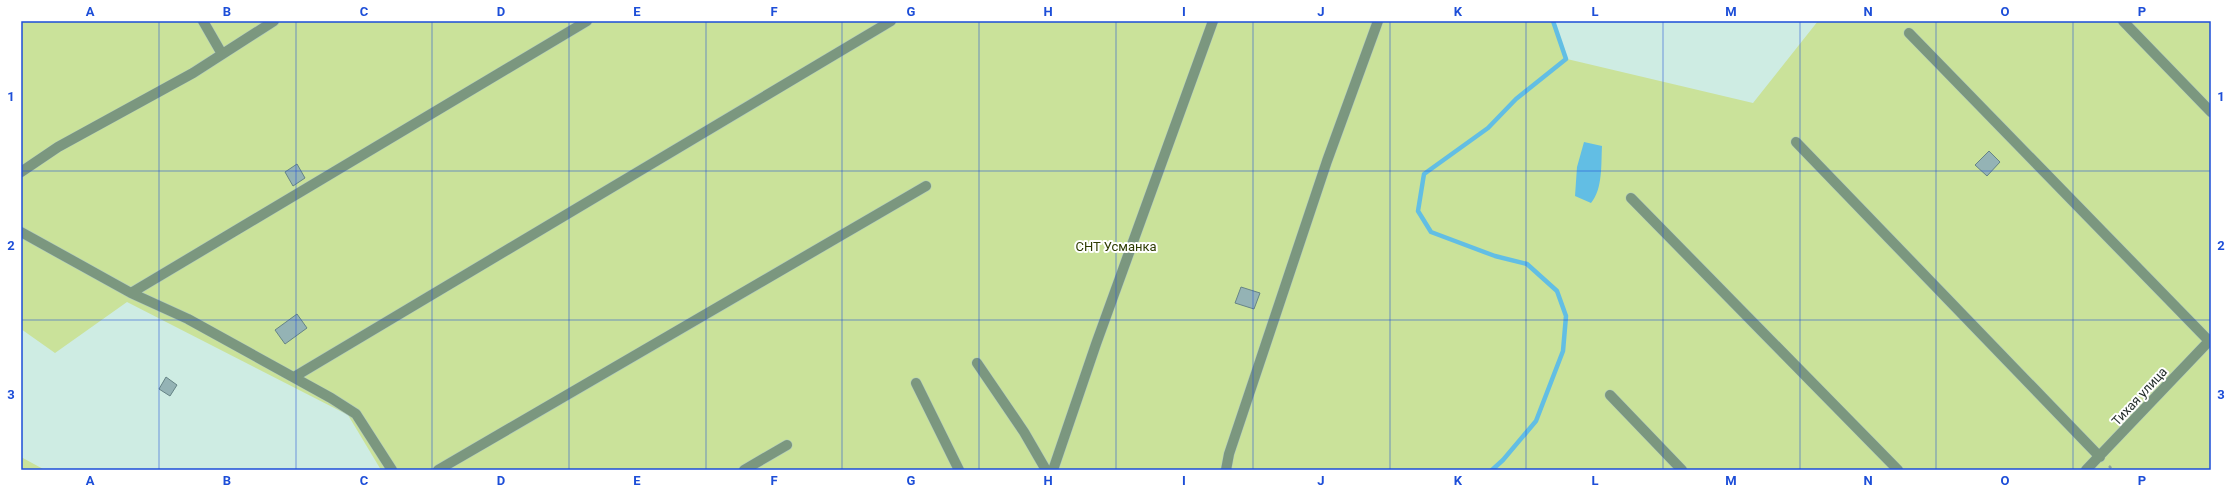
<svg xmlns="http://www.w3.org/2000/svg" width="2232" height="491" viewBox="0 0 2232 491" font-family="Roboto,sans-serif">
<style>
.green{fill:#cae29a}
.water{fill:#62bee4}
.lines{fill:none;stroke-linecap:round;stroke-linejoin:round}
.stream{stroke:#62bee4;stroke-width:4.5}
.building{fill:#94b3b5;stroke:#668486}
.minor-casing{stroke:#aec9c1;stroke-width:11}
.path{stroke:#8ba19b;stroke-width:2.5;stroke-dasharray:3 2;stroke-linecap:butt}
.minor{stroke:#7b977f;stroke-width:10}
.grid{fill:none;stroke:#1d4ed8;stroke-width:1;stroke-opacity:0.55}
.labels{text-anchor:middle;stroke-width:4;stroke-linejoin:round;paint-order:stroke}
.park-label{font-size:13px;fill:#2e3c02;stroke:#fff}
.street-label{font-size:13px;fill:#1f2a27;stroke:#fff}
.neatline{fill:none;stroke:#1d4ed8;stroke-width:1.5}
.grid-label{font-size:13px;text-anchor:middle;font-weight:bold;fill:#1d4ed8}
</style>
<rect width="100%" height="100%" fill="#ceece3"/>
<!-- green -->
<path class="green" d="M21,21H1553L1567,59L1753,103L1818,21H2211V470H381L348,415L127,302L55,353L21,329Z
M21,457L45,470H21Z"/>
<!-- water -->
<path class="water" d="M1584,142L1602,146C1601,164 1603,189 1591,203L1575,196L1577,167Z"/>
<g class="lines">
<!-- stream -->
<path class="stream" d="M1492,470L1503,460L1536,421L1563,351L1566,316L1557,291L1527,264L1495,256L1431,232L1418,211L1424,174L1488,128L1516,99L1566,59L1553,21"/>
</g>
<!-- building -->
<path class="building" d="M1989,151L2000,162L1987,176L1975,165Z
M297,164L305,178L293,186L285,172Z
M1241,287L1260,293L1254,309L1235,303Z
M297,314L307,328L285,344L275,330Z
M166,377L177,385L170,396L159,389Z"/>
<g class="lines">
<defs>
<path id="minor" d="M203,21L222,54
M2123,21L2211,112
M1909,33L2211,343
M1796,142L2100,457
M21,172L58,147L193,73L274,21
M1631,198L1898,470
M21,232L131,293L188,319L331,398L356,414L392,470
M131,293L587,21
M977,363L1024,432L1046,470
M294,377L891,21
M916,383L959,470
M1610,395L1682,470
M438,470L926,186
M744,470L787,445
M1053,470L1096,344L1213,21
M1226,470L1229,454L1327,161L1378,21
M2086,470L2211,339"/>
</defs>
<!-- minor casing -->
<use href="#minor" class="minor-casing"/>
<!-- path -->
<path class="path" d="M2109,466L2113,470"/>
<!-- minor -->
<use href="#minor" class="minor"/>
</g>
<!-- grid -->
<path class="grid" d="M159,21V470M296,21V470M432,21V470M569,21V470M706,21V470M842,21V470M979,21V470M1116,21V470M1253,21V470M1390,21V470M1526,21V470M1663,21V470M1800,21V470M1936,21V470M2073,21V470M21,171H2211M21,320H2211"/>
<g class="labels">
<!-- park labels -->
<g class="park-label">
<text x="1116" y="251">СНТ Усманка</text>
</g>
<!-- street labels -->
<g class="street-label">
<text transform="translate(2139 396) rotate(-47)" y="5">Тихая улица</text>
</g>
</g>
<!-- border -->
<rect width="2232" height="491" fill="none" stroke="#ffffff" stroke-width="44"/>
<rect x="22" y="22" width="2188" height="447" class="neatline"/>
<g class="grid-label">
<text x="90" y="16">A</text>
<text x="227" y="16">B</text>
<text x="364" y="16">C</text>
<text x="501" y="16">D</text>
<text x="637" y="16">E</text>
<text x="774" y="16">F</text>
<text x="911" y="16">G</text>
<text x="1048" y="16">H</text>
<text x="1184" y="16">I</text>
<text x="1321" y="16">J</text>
<text x="1458" y="16">K</text>
<text x="1595" y="16">L</text>
<text x="1731" y="16">M</text>
<text x="1868" y="16">N</text>
<text x="2005" y="16">O</text>
<text x="2142" y="16">P</text>
<text x="11" y="101">1</text>
<text x="2221" y="101">1</text>
<text x="11" y="250">2</text>
<text x="2221" y="250">2</text>
<text x="11" y="399">3</text>
<text x="2221" y="399">3</text>
<text x="90" y="485">A</text>
<text x="227" y="485">B</text>
<text x="364" y="485">C</text>
<text x="501" y="485">D</text>
<text x="637" y="485">E</text>
<text x="774" y="485">F</text>
<text x="911" y="485">G</text>
<text x="1048" y="485">H</text>
<text x="1184" y="485">I</text>
<text x="1321" y="485">J</text>
<text x="1458" y="485">K</text>
<text x="1595" y="485">L</text>
<text x="1731" y="485">M</text>
<text x="1868" y="485">N</text>
<text x="2005" y="485">O</text>
<text x="2142" y="485">P</text>
</g>
</svg>
